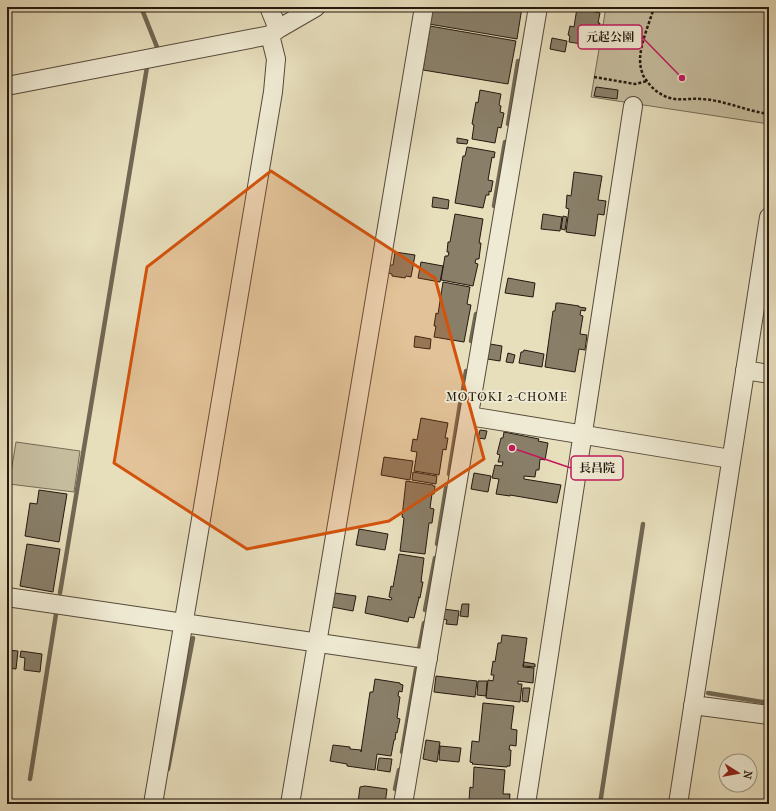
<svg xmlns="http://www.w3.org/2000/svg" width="776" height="811" viewBox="0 0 776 811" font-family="'IM FELL French Canon','Noto Serif JP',serif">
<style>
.green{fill:#c6bd9f;stroke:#756b57}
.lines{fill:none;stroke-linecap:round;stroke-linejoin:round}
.stream{stroke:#716753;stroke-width:4.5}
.building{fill:#897f69;stroke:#24190f}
.minor-casing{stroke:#554a3a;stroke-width:20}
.path{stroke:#24190f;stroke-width:2.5;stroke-dasharray:3 2;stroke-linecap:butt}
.minor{stroke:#efead3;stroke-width:18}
.marked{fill:#d4530c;fill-opacity:0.2;stroke:#d4530c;stroke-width:3;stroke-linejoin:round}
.labels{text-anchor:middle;stroke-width:3.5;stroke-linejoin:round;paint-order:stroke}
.neighbourhood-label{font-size:12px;letter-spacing:1px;fill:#24190f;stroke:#efead3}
.leader{fill:none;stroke:#c2185b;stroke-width:1.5}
.callout-dot{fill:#c2185b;stroke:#efead3;stroke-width:1.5}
.callout{fill:#efead3;stroke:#c2185b;stroke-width:1.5}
.callout-label{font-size:12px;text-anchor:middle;font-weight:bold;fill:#24190f}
</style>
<rect width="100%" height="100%" fill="#e7debc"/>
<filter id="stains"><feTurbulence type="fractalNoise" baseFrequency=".005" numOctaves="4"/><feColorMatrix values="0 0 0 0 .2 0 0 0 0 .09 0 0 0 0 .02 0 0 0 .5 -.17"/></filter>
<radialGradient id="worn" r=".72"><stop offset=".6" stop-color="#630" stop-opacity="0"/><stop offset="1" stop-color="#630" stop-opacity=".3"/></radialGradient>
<!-- green -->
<path class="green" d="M606,7H769V124L591,97Z
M16,442L80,451L74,492L9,484Z"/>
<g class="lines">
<!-- stream -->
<path class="stream" d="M141,7L157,47
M508,124L518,61
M494,206L505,142
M471,341L476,314
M463,390L466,371
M449,474L460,404
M437,544L446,488
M60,593L147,67
M425,610L435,558
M419,649L424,623
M708,693L769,703
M402,752L416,669
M168,769L193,638
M30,779L56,614
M395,789L399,770
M600,804L643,524"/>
</g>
<!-- building -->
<path class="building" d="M432,7H522L517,39L429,24Z
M577,8L600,13L598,23H600L598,31L596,30L594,43L589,42L588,45L569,42L570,36L568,35L570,26L574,27Z
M430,26L516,41L508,84L423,70Z
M552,38L567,41L565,52L550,49Z
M596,87L618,90L617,99L594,96Z
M480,90L501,94L499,105L501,106L500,112L504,113L501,128L498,127L495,143L472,139L474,125L472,124L476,102L478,103Z
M457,138L468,140L467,144L457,143Z
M467,147L495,152L494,158L492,157L488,180L493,181L491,192L489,191V195H486L483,208L455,203L463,156H465Z
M574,172L602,176L598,200L606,201L604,215L598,214L595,236L566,232L569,209L566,208L567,195L571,196Z
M433,197L449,200L448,209L432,207Z
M455,214L483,219L479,243H481L479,259H476L475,263L478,264L473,286L441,280L445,256H448L449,252H447L448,242H450Z
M543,214L562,217L560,231L541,229Z
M563,216L567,217L565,230L561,229Z
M395,252L415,255L411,277L406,276L405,278L392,276V274L388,273L389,265H393Z
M421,262L443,266L440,282L418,278Z
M508,278L535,283L533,297L505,293Z
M443,282L470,287L467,304L471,305L464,342L434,337L436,326H434L436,313L438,314Z
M556,303H559L579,306V307L586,308L585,311L581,310L580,315L583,316L580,334L587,335L585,350L579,349L575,372L545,367L553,311H555Z
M415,336L431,339L430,349L414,347Z
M490,344L502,346L500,361L487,359Z
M524,350L544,354L542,367L519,363L521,352H523Z
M508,353L515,355L513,363L506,362Z
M421,418L448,423L445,438H448L446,450L443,449L439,475L414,471L417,452L411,451L413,439L417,440Z
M480,430L487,431L485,439L478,438Z
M504,432L539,439L538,441L548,443L545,460L540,459L539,470H536L535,477L524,476V479L561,485L557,503L510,495V496L496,494L499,479L492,478L495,465L502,466L503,462H498L500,455L497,454L501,438H503Z
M384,457L413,461L410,480L381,475Z
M7,460L11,461L8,479H7Z
M413,472L437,476L436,484L412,480Z
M474,473L491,476L488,492L471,489Z
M406,481L433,485V486H435L434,494H432L430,508L434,509L432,523H429L425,554L400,551L404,518L402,517Z
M39,490L67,494L59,542L25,536L30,503L37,504Z
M359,529L388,534L385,550L356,545Z
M27,544L60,549L53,592L20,586Z
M399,554L424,558L421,582H423L420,598L418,597L419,598L414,618L409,617L408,622L365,613L368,596L391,600L392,598L389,597L391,586L393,587Z
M335,593L356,596L353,611L332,607Z
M462,604H469L468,617L460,616Z
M443,609L459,611L457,625L446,624L447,620L442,619Z
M502,635L527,638L523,667L534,668L533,683L518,681V684H522L520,702L486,698L488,680L493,681L494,675H491L493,661L495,662L498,643H501Z
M7,650L18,651L16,669L7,668Z
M21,651L42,654L40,672L24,670L25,658L20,657Z
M524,662L535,664V667L523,666Z
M436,676L477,681L475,697L434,692Z
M375,679L400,683V684L403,685L402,692L399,691L398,696L400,697L397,718L400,719L397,733L396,732L395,740H394L391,756L377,754L375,770L347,766V764L330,761L333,745L350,747V749L361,750V752L370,692H373Z
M478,681H487L486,696L477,695Z
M523,688H530L528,702L522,701Z
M483,703L514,706L511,729L517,730L516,746L510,745L509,750H511L510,766H507V767L472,764L473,763L470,762L472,741L479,742Z
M426,740L440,742L437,762L423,759Z
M440,746L461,748L459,762L439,760Z
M379,758L392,759L390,772L377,770Z
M474,767L505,770L503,794H510L509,804H471L472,800H469L470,787L473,788Z
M365,786L387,789L385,804H362V802H358L360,787Z"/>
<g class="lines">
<defs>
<path id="minor" d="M269,7L278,29
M7,86L270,35L278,29L316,7
M745,370L769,374
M469,416L731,459
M7,597L428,659
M693,705L769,715
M153,804L273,92L276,59L270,35
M290,804L424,7
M403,804L538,7
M526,804L633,106
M678,804L769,217"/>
</defs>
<!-- minor casing -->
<use href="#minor" class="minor-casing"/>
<!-- path -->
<path class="path" d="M654,7C649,26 635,53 642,72C643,77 647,81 650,85C655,91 663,96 670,98C681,101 690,98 701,99C724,100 746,111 769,114
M594,77L635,84L647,81"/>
<!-- minor -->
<use href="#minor" class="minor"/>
</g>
<!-- marked area -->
<path class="marked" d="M271,171L435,278L484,459L389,521L247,549L114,463L147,267Z"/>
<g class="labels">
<!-- neighbourhood labels -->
<g class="neighbourhood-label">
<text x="507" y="401">MOTOKI 2-CHOME</text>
</g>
</g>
<!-- callouts -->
<path class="leader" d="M682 78L642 37M512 448L571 468"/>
<g class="callout-dot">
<circle cx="682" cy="78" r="4"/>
<circle cx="512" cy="448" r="4"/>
</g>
<g class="callout">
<rect x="578" y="25" width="64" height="24" rx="4"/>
<rect x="571" y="456" width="52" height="24" rx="4"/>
</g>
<g class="callout-label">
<text x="610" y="41">元起公園</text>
<text x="597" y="472">長昌院</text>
</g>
<!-- margin -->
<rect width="776" height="811" fill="none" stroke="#e7debc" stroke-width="24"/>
<rect x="8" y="8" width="760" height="795" fill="none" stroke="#24190f" stroke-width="2"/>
<rect x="12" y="12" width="752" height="787" fill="none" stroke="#24190f"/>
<!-- north arrow -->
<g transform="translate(738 773) rotate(101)"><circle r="19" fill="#efead3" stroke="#9e9685"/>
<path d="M0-3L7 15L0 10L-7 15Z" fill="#8f2418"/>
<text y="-6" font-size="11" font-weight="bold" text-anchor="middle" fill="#24190f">N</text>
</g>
<rect width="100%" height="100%" filter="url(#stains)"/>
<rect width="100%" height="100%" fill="url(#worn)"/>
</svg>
